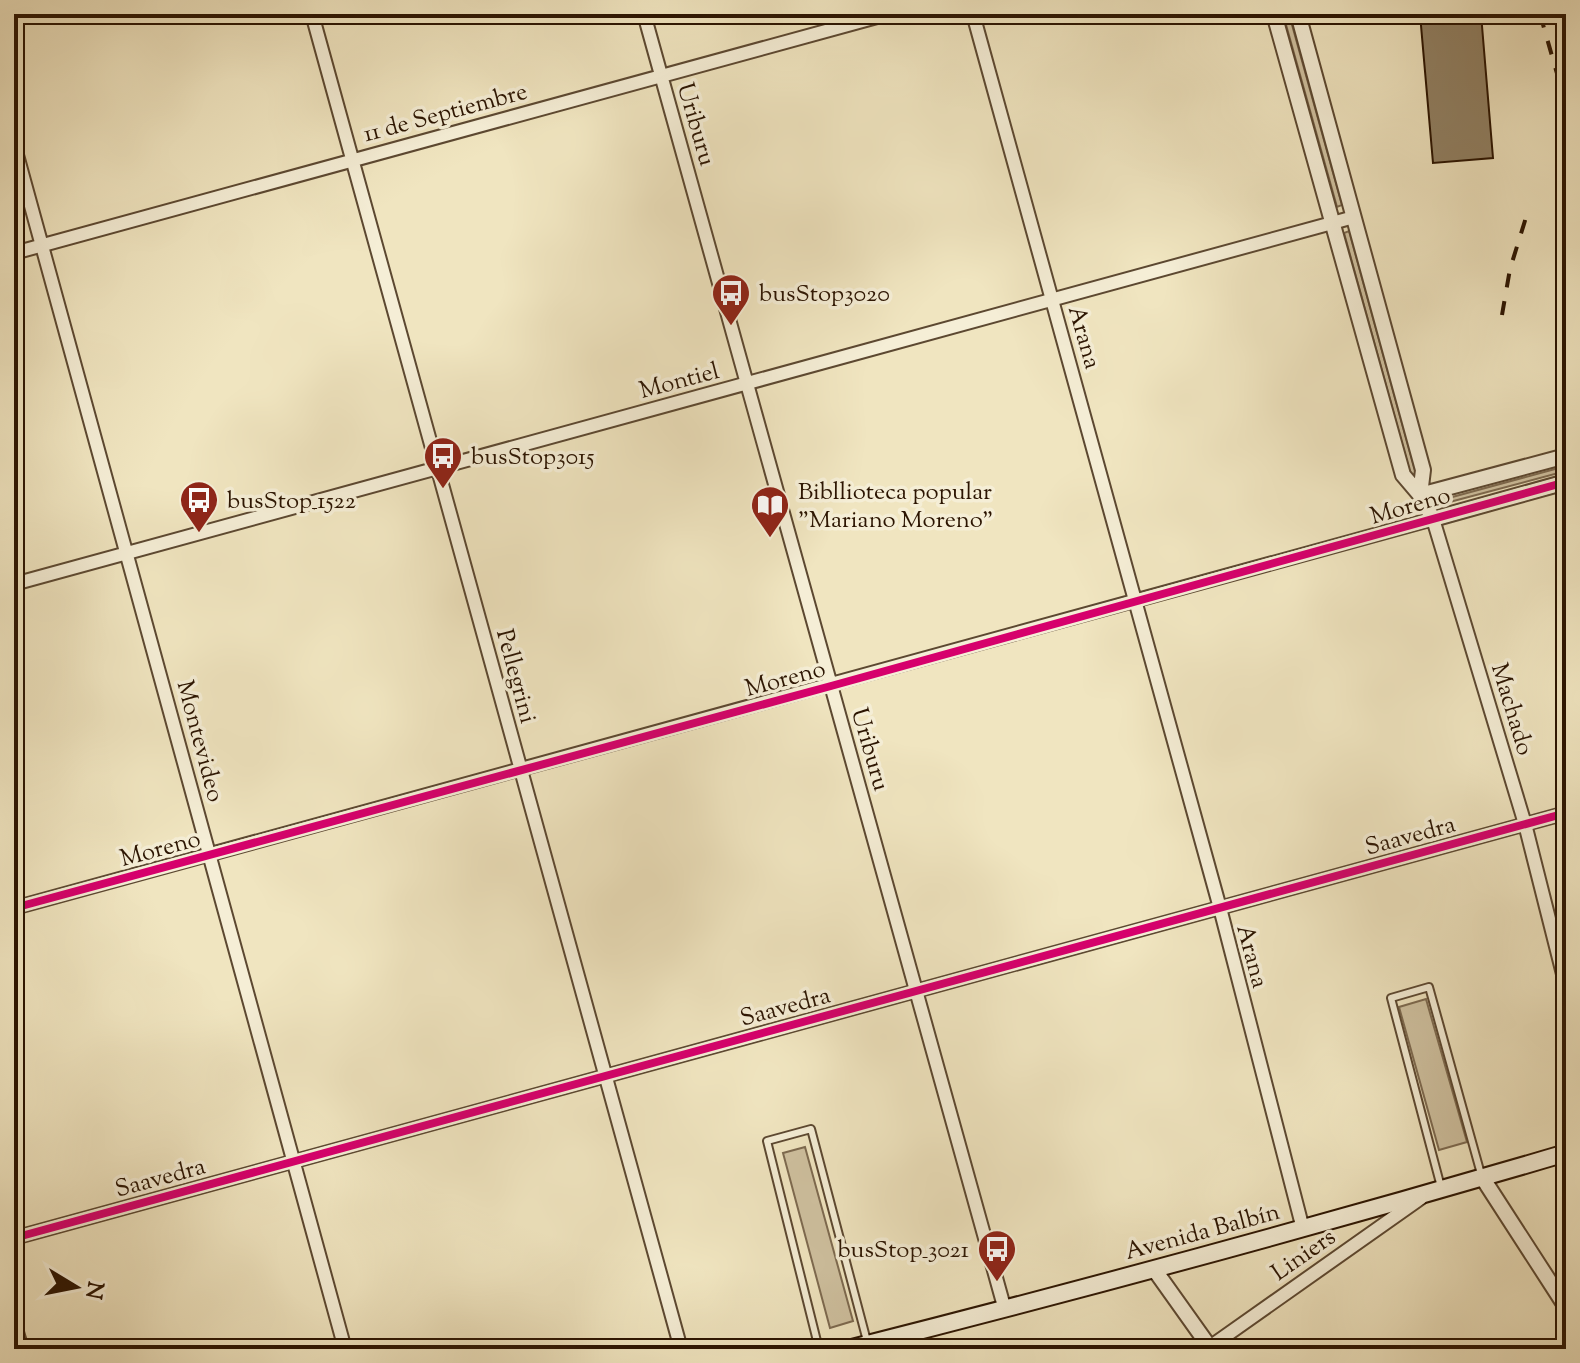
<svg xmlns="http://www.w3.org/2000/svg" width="1580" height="1363" viewBox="0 0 1580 1363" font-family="'Sorts Mill Goudy',serif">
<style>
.green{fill:#cfc1a0;stroke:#7d6a50;stroke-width:2}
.building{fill:#918164;stroke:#2b1401;stroke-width:2}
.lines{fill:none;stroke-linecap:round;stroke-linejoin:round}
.service-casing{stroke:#5c4831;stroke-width:10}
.minor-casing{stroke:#5c4831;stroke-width:16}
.tertiary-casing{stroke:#5c4831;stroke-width:18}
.secondary-casing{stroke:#2b1401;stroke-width:20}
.service{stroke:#f5eed6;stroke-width:6}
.minor{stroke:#f5eed6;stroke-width:12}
.tertiary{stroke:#f5eed6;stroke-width:14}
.secondary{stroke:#f5eed6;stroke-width:16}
.rail{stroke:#2b1401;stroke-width:4;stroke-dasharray:14 14;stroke-linecap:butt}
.cycleway-casing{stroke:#f5eed6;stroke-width:13}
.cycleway{stroke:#d6006c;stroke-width:8}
.labels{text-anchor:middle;stroke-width:7;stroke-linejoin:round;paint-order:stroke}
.street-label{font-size:24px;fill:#2b1401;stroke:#f5eed6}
.poi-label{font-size:24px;fill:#2b1401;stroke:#f5eed6;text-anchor:start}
</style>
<rect width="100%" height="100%" fill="#f0e5c0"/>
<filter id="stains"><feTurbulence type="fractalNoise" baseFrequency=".0025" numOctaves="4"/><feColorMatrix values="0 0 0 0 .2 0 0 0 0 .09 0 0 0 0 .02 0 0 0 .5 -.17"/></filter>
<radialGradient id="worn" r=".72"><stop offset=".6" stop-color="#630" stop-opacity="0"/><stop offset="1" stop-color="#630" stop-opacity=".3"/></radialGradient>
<!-- green -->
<path class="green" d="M1283,14H1289L1342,205L1337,207Z
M1349,231L1416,474L1411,476L1344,233Z
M1566,466V471L1446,503L1445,499Z
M1426,999L1467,1142L1439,1150L1399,1007Z
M805,1147L853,1321L830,1328L783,1153Z"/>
<!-- building -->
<path class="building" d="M1420,14H1481L1493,158L1433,163Z"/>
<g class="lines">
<defs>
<path id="service" d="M1441,1187L1391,998L1429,987L1481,1174
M819,1349L767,1141L811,1129L867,1341"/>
<path id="minor" d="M312,14L681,1349
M644,14L1005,1310
M973,14L1220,908L1303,1229
M14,144L345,1349
M14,253L888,14
M14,584L1354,217
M14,908L1433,519L1525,824L1566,986
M14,1238L1566,813
M14,1322L22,1349
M1207,1349L1421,1198"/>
<path id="tertiary" d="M1274,14L1403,475L1420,495L1433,519L1566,482
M1298,14L1423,470L1420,495
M1420,495L1566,456
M1482,1177L1566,1307
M1154,1269L1211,1349"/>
<path id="secondary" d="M848,1349C1089,1288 1328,1223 1566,1153"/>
</defs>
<!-- service casing -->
<use href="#service" class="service-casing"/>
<!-- minor casing -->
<use href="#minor" class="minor-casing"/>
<!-- tertiary casing -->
<use href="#tertiary" class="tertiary-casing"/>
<!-- secondary casing -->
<use href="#secondary" class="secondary-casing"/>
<!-- service -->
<use href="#service" class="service"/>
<!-- minor -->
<use href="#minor" class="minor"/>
<!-- tertiary -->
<use href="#tertiary" class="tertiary"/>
<!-- secondary -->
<use href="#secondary" class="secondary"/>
<!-- rail -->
<path class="rail" d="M1540,14L1566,105
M1502,315L1510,269L1528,211"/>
<defs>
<path id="cycleway" d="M14,908L831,686L1566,482
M14,1238L1566,813"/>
</defs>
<!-- cycleway casing -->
<use href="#cycleway" class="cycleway-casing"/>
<!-- cycleway -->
<use href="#cycleway" class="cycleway"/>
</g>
<!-- icons -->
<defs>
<symbol id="bus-pin" viewBox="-11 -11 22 30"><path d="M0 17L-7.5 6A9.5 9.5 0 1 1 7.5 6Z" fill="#8f2418" stroke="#f5eed6"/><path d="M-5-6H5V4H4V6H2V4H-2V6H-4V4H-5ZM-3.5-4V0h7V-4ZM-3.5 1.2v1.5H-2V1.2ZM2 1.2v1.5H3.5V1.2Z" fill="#fff"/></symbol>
<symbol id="library-pin" viewBox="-11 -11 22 30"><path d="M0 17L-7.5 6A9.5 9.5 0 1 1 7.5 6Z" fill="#8f2418" stroke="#f5eed6"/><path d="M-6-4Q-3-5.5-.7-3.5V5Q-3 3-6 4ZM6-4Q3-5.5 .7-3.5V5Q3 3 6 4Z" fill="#fff"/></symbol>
</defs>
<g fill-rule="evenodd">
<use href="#bus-pin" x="709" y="271" width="44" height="60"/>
<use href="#bus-pin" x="421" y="434" width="44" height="60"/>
<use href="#bus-pin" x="177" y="478" width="44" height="60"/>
<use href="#library-pin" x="748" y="483" width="44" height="60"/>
<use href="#bus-pin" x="975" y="1227" width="44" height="60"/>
</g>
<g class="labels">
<!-- street labels -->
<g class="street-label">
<text transform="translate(445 112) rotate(-15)" y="8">11 de Septiembre</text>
<text transform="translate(697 124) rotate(74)" y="8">Uriburu</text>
<text transform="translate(1085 337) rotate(74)" y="8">Arana</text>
<text transform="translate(679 380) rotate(-15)" y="8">Montiel</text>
<text transform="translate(1410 505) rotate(-16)" y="8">Moreno</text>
<text transform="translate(517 676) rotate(75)" y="8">Pellegrini</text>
<text transform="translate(785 678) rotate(-15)" y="8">Moreno</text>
<text transform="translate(1513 709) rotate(73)" y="8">Machado</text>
<text transform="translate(201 741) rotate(75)" y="8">Montevideo</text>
<text transform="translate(871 749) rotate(74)" y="8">Uriburu</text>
<text transform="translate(1410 835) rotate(-15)" y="8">Saavedra</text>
<text transform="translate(160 848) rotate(-15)" y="8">Moreno</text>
<text transform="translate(1253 956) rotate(75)" y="8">Arana</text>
<text transform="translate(785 1006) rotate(-15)" y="8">Saavedra</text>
<text transform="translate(160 1177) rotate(-15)" y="8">Saavedra</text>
<text transform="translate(1202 1231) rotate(-15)" y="8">Avenida Balbín</text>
<text transform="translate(1303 1254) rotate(-35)" y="8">Liniers</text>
</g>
<!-- poi labels -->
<g class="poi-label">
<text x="759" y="301">busStop3020</text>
<text x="471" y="464">busStop3015</text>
<text x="798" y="499">Bibllioteca popular<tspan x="798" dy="28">"Mariano Moreno"</tspan></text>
<text x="227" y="508">busStop_1522</text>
<text x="969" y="1257" text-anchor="end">busStop_3021</text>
</g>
</g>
<!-- margin -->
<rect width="1580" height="1363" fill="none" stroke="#f0e5c0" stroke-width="48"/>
<rect x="16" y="16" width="1548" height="1331" fill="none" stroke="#2b1401" stroke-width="4"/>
<rect x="24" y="24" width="1532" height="1315" fill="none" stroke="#2b1401" stroke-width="2"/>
<!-- north arrow -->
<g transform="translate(76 1287) rotate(100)" stroke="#f5eed6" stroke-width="6" paint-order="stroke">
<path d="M0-6L14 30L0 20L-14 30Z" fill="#2b1401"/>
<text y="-12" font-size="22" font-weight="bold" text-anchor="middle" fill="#2b1401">N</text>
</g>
<rect width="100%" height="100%" filter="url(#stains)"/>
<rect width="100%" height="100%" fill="url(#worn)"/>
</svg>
